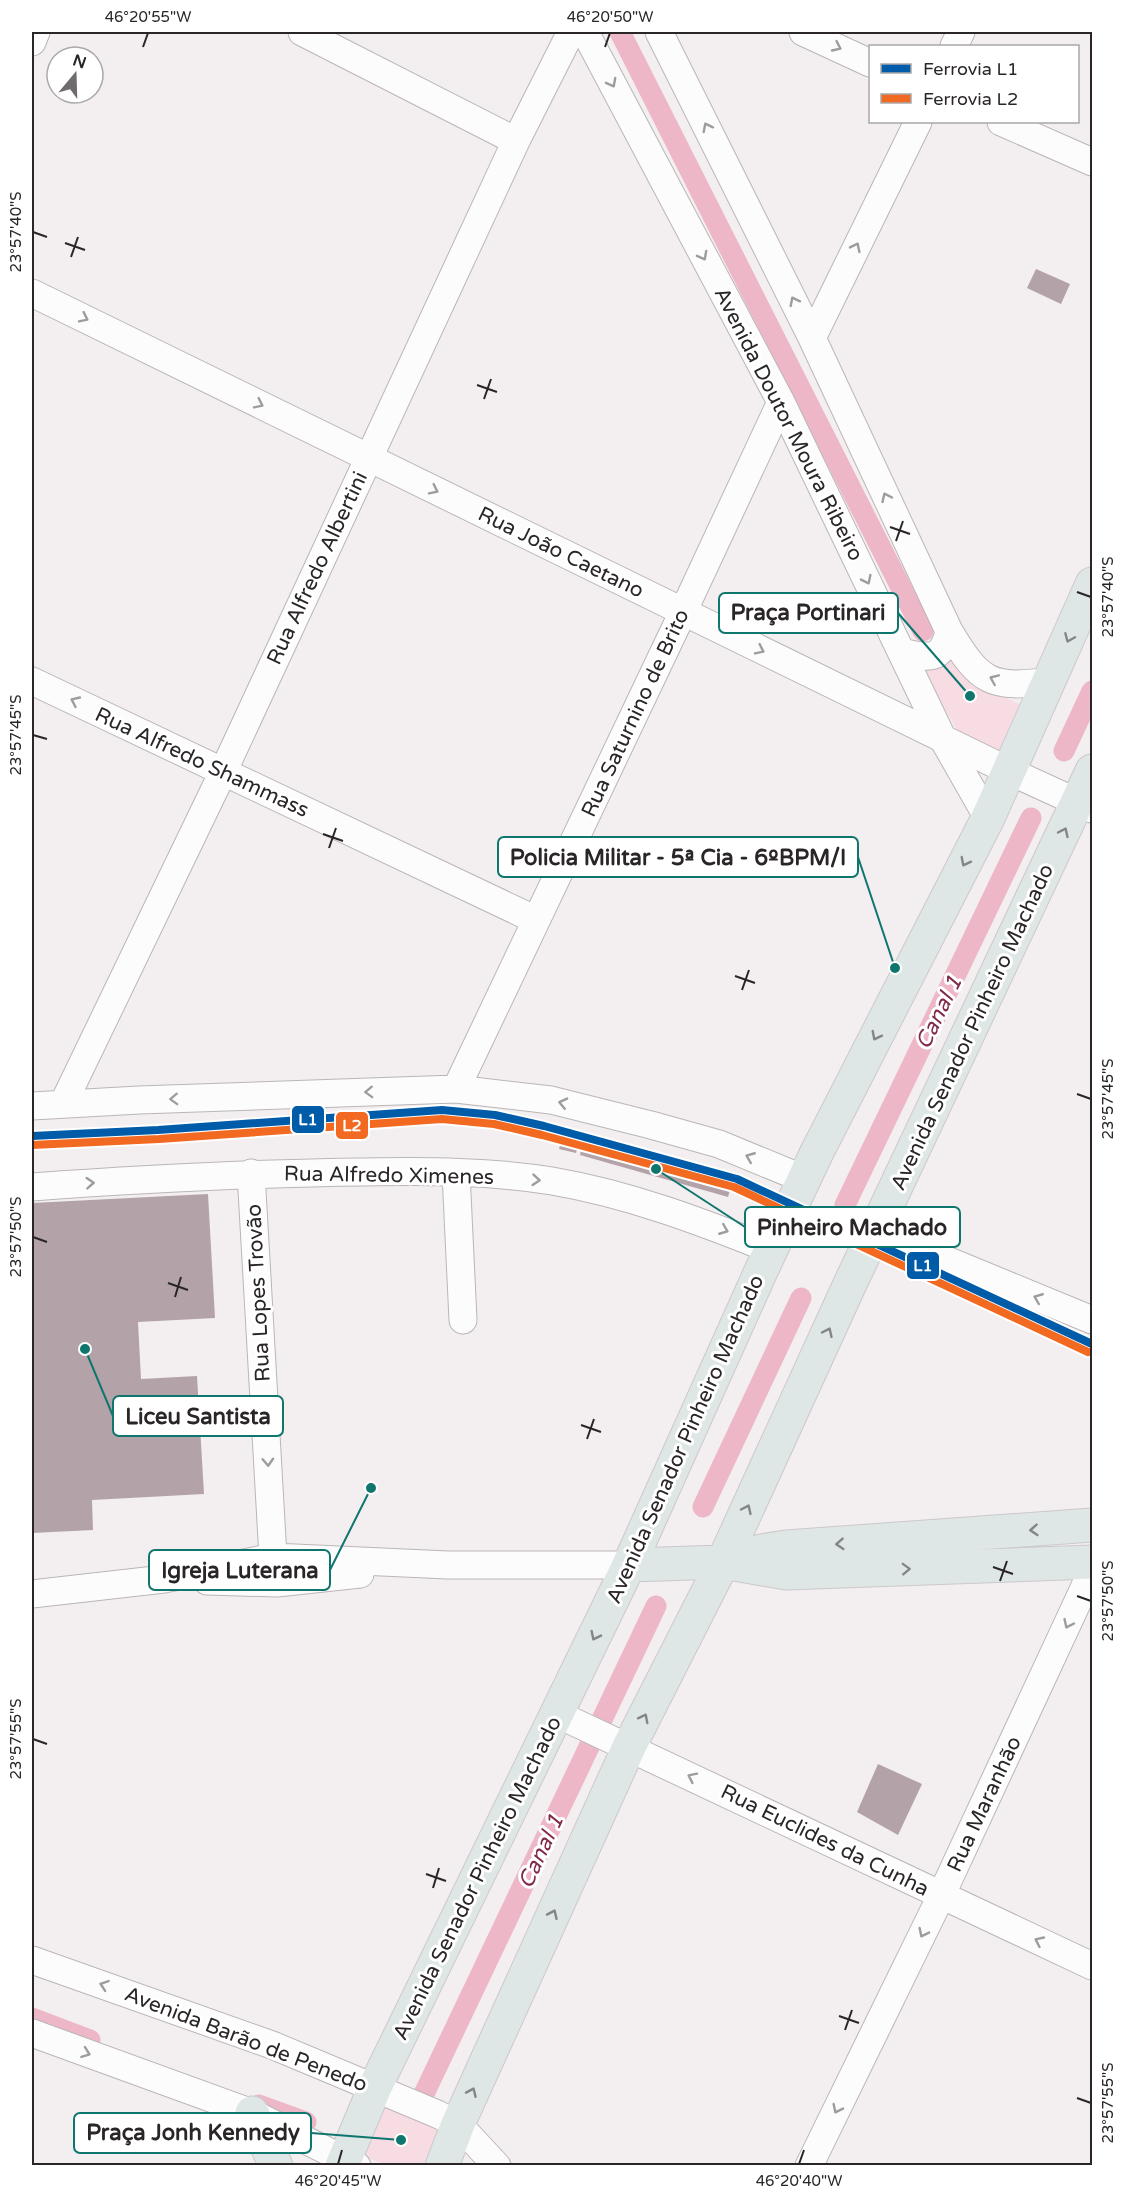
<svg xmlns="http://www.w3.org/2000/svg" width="1124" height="2197" viewBox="0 0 1124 2197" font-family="'Varela Round',sans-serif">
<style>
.green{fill:#f8dce3}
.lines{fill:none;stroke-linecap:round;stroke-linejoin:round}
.canal{stroke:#edb7c7;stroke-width:21}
.building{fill:#b3a3a8}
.minor-casing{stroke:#bab6b7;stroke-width:29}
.major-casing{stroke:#ccc9ca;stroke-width:35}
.minor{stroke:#fdfcfd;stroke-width:27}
.major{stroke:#dfe6e6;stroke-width:33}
.rail-1-casing{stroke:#fff;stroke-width:12}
.rail-2-casing{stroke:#fff;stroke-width:12}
.rail-1{stroke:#005ca9;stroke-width:8}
.rail-2{stroke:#f26a21;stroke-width:8}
.oneway{stroke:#9e9c9d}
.oneway2{stroke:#848686}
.ticks{fill:none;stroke:#2a2627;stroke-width:2}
.labels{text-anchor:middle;stroke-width:6;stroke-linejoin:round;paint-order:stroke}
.street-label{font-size:21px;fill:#2a2627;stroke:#fff}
.water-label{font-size:22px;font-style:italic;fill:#80294b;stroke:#fff}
.leader{fill:none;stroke:#0f766e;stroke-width:2}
.callout-dot{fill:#0f766e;stroke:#fff;stroke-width:2}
.callout{fill:#fff;stroke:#0f766e;stroke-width:2}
.callout-label{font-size:22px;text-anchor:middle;font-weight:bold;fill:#2a2627}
.line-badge{stroke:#fff;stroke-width:2}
.badge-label{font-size:16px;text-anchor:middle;font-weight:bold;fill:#fff}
.neatline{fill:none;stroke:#2a2627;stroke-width:2}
.ticks-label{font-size:15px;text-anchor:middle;fill:#2a2627}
</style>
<rect width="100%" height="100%" fill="#f3eeef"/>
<!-- green -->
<path class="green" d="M949,655L985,688L1022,705L1000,752L958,732L922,670Z
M377,2100L446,2127L431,2165H387L356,2154Z"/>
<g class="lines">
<!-- canal -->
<path class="canal" d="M620,32L923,631
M1064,751L1092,691
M845,1205L1031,818
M703,1507L801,1298
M32,2018L90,2040
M423,2096L656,1606
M259,2105L306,2122"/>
</g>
<!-- building -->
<path class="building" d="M1036,269L1070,284L1061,304L1027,288Z
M563,1135L580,1140L576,1153L559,1149Z
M583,1140L732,1183L728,1197L580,1155Z
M208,1194L215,1318L138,1322L141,1379L197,1376L204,1494L92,1500L93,1530L32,1533V1203Z
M878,1764L922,1784L898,1835L857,1812Z"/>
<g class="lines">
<defs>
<path id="minor" d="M302,32L516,141
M585,32L781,402L943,739L988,818
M659,32L812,338L949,631C980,683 991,689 1051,681
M803,32L870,63
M32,42L36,32
M954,46L961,32
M1001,122L1092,162
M32,293L1009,771L1092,809
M812,338L918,122
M902,652C929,658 942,662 949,631
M32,681L536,920
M456,1089L683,612L781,402
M63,1104L223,772L516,141L571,32
M32,1106L139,1100L456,1089L551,1100L651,1125L719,1144L804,1179
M251,1173L273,1557L277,1583
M456,1173L463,1320
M32,1187C143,1179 254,1173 366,1172C428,1171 491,1171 552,1181C628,1194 700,1221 772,1250
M876,1231L1092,1320
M207,1581L277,1583L360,1574
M32,1594L164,1579L273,1557L448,1565H629
M557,1714L1092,1966
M32,1960L272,2045L437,2114L458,2124L497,2166
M32,2033L252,2113L357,2166
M809,2166L941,1896L1092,1571"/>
<path id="major" d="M733,1559L761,1551L786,1547L1092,1525
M629,1565L723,1562L786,1573L1092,1562
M252,2113L276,2166
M342,2166L375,2087L629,1565L761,1271L816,1154L988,818L1092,584
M442,2166L458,2124L629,1747L723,1562L849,1286L1092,771"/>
</defs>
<!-- minor casing -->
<use href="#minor" class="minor-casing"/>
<!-- major casing -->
<use href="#major" class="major-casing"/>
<!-- minor -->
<use href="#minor" class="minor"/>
<!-- major -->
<use href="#major" class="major"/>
<defs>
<path id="rail-1" d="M32,1136L158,1130L442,1110L495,1115L544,1126L737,1179L1092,1344"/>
<path id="rail-2" d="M32,1145L159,1139L442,1119L494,1124L542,1135L734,1187L1088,1352"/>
</defs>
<!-- rail-1 casing -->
<use href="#rail-1" class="rail-1-casing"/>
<!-- rail-2 casing -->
<use href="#rail-2" class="rail-2-casing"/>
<!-- rail-1 -->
<use href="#rail-1" class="rail-1"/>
<!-- rail-2 -->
<use href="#rail-2" class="rail-2"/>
</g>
<!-- one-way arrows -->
<defs><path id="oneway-chevron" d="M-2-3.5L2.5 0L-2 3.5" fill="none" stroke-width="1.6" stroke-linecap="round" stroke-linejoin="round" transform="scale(1.5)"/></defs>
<g class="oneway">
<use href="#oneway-chevron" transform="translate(837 47) rotate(25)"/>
<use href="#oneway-chevron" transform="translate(612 83) rotate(62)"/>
<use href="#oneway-chevron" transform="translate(707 127) rotate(-117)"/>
<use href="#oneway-chevron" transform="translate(856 247) rotate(-64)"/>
<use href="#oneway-chevron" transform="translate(703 256) rotate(62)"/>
<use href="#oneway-chevron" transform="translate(794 301) rotate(-117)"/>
<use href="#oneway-chevron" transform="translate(84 318) rotate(26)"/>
<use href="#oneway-chevron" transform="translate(259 404) rotate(26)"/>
<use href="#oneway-chevron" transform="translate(434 490) rotate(26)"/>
<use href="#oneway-chevron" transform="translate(886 497) rotate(-115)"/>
<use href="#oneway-chevron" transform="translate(867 580) rotate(64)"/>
<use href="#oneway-chevron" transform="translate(760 650) rotate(26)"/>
<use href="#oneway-chevron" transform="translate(994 679) rotate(-157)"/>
<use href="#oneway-chevron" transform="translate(75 701) rotate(-155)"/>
<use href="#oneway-chevron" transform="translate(369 1092) rotate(178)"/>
<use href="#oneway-chevron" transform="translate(174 1099) rotate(178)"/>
<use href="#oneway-chevron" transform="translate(563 1103) rotate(-167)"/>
<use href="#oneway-chevron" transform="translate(750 1157) rotate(-158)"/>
<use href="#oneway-chevron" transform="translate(536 1180) rotate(5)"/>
<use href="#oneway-chevron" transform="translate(90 1183) rotate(-4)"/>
<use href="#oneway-chevron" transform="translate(724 1230) rotate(22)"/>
<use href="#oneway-chevron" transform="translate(1038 1298) rotate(-158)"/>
<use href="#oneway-chevron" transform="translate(268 1462) rotate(87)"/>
<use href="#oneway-chevron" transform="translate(1068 1624) rotate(115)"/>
<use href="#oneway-chevron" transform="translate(692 1777) rotate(-154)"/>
<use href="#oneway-chevron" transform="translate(923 1933) rotate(116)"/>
<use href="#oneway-chevron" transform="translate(1039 1941) rotate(-155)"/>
<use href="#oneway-chevron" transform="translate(104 1985) rotate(-161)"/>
<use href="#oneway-chevron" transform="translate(86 2053) rotate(20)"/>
<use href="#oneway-chevron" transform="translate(837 2109) rotate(116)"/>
</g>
<g class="oneway2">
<use href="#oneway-chevron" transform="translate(1069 638) rotate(113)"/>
<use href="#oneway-chevron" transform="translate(1064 832) rotate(-65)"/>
<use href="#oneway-chevron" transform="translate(965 862) rotate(117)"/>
<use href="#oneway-chevron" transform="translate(876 1036) rotate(117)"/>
<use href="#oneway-chevron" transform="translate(828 1332) rotate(-65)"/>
<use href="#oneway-chevron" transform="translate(747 1509) rotate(-65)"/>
<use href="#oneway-chevron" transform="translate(1034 1530) rotate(176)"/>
<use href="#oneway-chevron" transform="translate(840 1544) rotate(176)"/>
<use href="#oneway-chevron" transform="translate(906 1569) rotate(-2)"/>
<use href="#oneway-chevron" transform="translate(595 1636) rotate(116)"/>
<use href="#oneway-chevron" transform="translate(644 1718) rotate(-63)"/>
<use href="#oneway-chevron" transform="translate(553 1914) rotate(-66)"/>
<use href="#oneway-chevron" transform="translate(472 2092) rotate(-66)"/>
</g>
<!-- ticks -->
<path class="ticks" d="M143,47L148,33M605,47L610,33M33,232L47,237M65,243L85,250M71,257L78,237M477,385L497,392M484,399L491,379M890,527L910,534M896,541L903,521M1077,592L1091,597M33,735L47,739M323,834L343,841M329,848L336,828M735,976L755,983M742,990L749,970M1077,1094L1091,1099M33,1237L47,1242M168,1283L188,1290M175,1297L181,1277M581,1425L601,1432M587,1439L594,1419M993,1567L1013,1574M1000,1581L1007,1561M1077,1596L1091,1601M33,1739L47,1744M426,1874L446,1881M433,1888L439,1868M839,2016L859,2023M845,2030L852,2010M1077,2098L1091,2103M338,2164L342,2150M799,2164L804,2150"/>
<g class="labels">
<!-- street labels -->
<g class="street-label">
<text transform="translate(789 424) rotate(63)" y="7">Avenida Doutor Moura Ribeiro</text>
<text transform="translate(561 552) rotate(26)" y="7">Rua João Caetano</text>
<text transform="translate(317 568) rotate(-65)" y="7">Rua Alfredo Albertini</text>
<text transform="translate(635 713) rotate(-65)" y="7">Rua Saturnino de Brito</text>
<text transform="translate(202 762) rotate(25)" y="7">Rua Alfredo Shammass</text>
<text transform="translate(972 1027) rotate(-65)" y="7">Avenida Senador Pinheiro Machado</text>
<text transform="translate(389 1175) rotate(1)" y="7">Rua Alfredo Ximenes</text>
<text transform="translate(258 1293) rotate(-93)" y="7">Rua Lopes Trovão</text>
<text transform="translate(685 1439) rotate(-66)" y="7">Avenida Senador Pinheiro Machado</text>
<text transform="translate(984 1804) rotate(-65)" y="7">Rua Maranhão</text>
<text transform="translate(825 1840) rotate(26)" y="7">Rua Euclides da Cunha</text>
<text transform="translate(477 1878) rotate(-64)" y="7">Avenida Senador Pinheiro Machado</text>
<text transform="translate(246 2039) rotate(21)" y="7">Avenida Barão de Penedo</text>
</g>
<!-- water labels -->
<g class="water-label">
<text transform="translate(938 1012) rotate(-64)" y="8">Canal 1</text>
<text transform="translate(540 1851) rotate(-65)" y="8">Canal 1</text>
</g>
</g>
<!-- callouts -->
<path class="leader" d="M970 696L898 613M895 968L858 857M656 1169L745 1227M85 1349L113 1416M371 1488L330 1570M401 2140L311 2133"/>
<g class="callout-dot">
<circle cx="970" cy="696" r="6"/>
<circle cx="895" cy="968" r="6"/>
<circle cx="656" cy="1169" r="6"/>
<circle cx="85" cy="1349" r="6"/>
<circle cx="371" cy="1488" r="6"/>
<circle cx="401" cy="2140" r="6"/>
</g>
<g class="callout">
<rect x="719" y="593" width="179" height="40" rx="6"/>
<rect x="498" y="837" width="360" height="40" rx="6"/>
<rect x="745" y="1207" width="215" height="40" rx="6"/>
<rect x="113" y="1396" width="170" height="40" rx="6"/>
<rect x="149" y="1550" width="181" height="40" rx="6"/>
<rect x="74" y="2113" width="237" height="40" rx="6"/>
</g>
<g class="callout-label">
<text x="808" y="620">Praça Portinari</text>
<text x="678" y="865">Policia Militar - 5ª Cia - 6ºBPM/I</text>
<text x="852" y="1235">Pinheiro Machado</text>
<text x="198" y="1424">Liceu Santista</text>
<text x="240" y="1578">Igreja Luterana</text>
<text x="193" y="2140">Praça Jonh Kennedy</text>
</g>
<g class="line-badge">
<rect x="291" y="1105" width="34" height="29" rx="6" fill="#005ca9"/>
<rect x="335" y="1111" width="34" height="29" rx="6" fill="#f26a21"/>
<rect x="906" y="1251" width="34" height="29" rx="6" fill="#005ca9"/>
</g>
<g class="badge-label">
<text x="308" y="1125">L1</text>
<text x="352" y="1131">L2</text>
<text x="923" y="1271">L1</text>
</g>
<!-- border -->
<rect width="1124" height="2197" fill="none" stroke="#ffffff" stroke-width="66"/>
<!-- legend -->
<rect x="869" y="45" width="210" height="78" fill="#ffffff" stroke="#aaa8a9" stroke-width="1.5"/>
<rect x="881" y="64" width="30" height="9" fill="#005ca9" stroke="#aaa8a9" stroke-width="1.5"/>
<text x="923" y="75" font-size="18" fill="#2a2627">Ferrovia L1</text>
<rect x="881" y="94" width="30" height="9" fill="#f26a21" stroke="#aaa8a9" stroke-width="1.5"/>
<text x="923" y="105" font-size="18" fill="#2a2627">Ferrovia L2</text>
<!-- north arrow -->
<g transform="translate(75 75) rotate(19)"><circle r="28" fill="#ffffff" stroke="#aaa8a9" stroke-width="1.5"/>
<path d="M0-4.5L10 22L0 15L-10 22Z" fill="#706c6d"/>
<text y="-9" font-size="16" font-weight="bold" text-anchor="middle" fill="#2a2627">N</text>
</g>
<rect x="33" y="33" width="1058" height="2131" class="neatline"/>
<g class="ticks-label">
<text x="148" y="22">46°20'55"W</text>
<text x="610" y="22">46°20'50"W</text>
<text transform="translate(16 232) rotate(-90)" y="5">23°57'40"S</text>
<text transform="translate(1108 597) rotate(-90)" y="5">23°57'40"S</text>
<text transform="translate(16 735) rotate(-90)" y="5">23°57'45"S</text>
<text transform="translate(1108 1099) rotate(-90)" y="5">23°57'45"S</text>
<text transform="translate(16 1237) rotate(-90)" y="5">23°57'50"S</text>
<text transform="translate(1108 1601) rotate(-90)" y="5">23°57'50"S</text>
<text transform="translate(16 1739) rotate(-90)" y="5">23°57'55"S</text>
<text transform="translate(1108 2103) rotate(-90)" y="5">23°57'55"S</text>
<text x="338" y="2186">46°20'45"W</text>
<text x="799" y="2186">46°20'40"W</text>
</g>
</svg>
